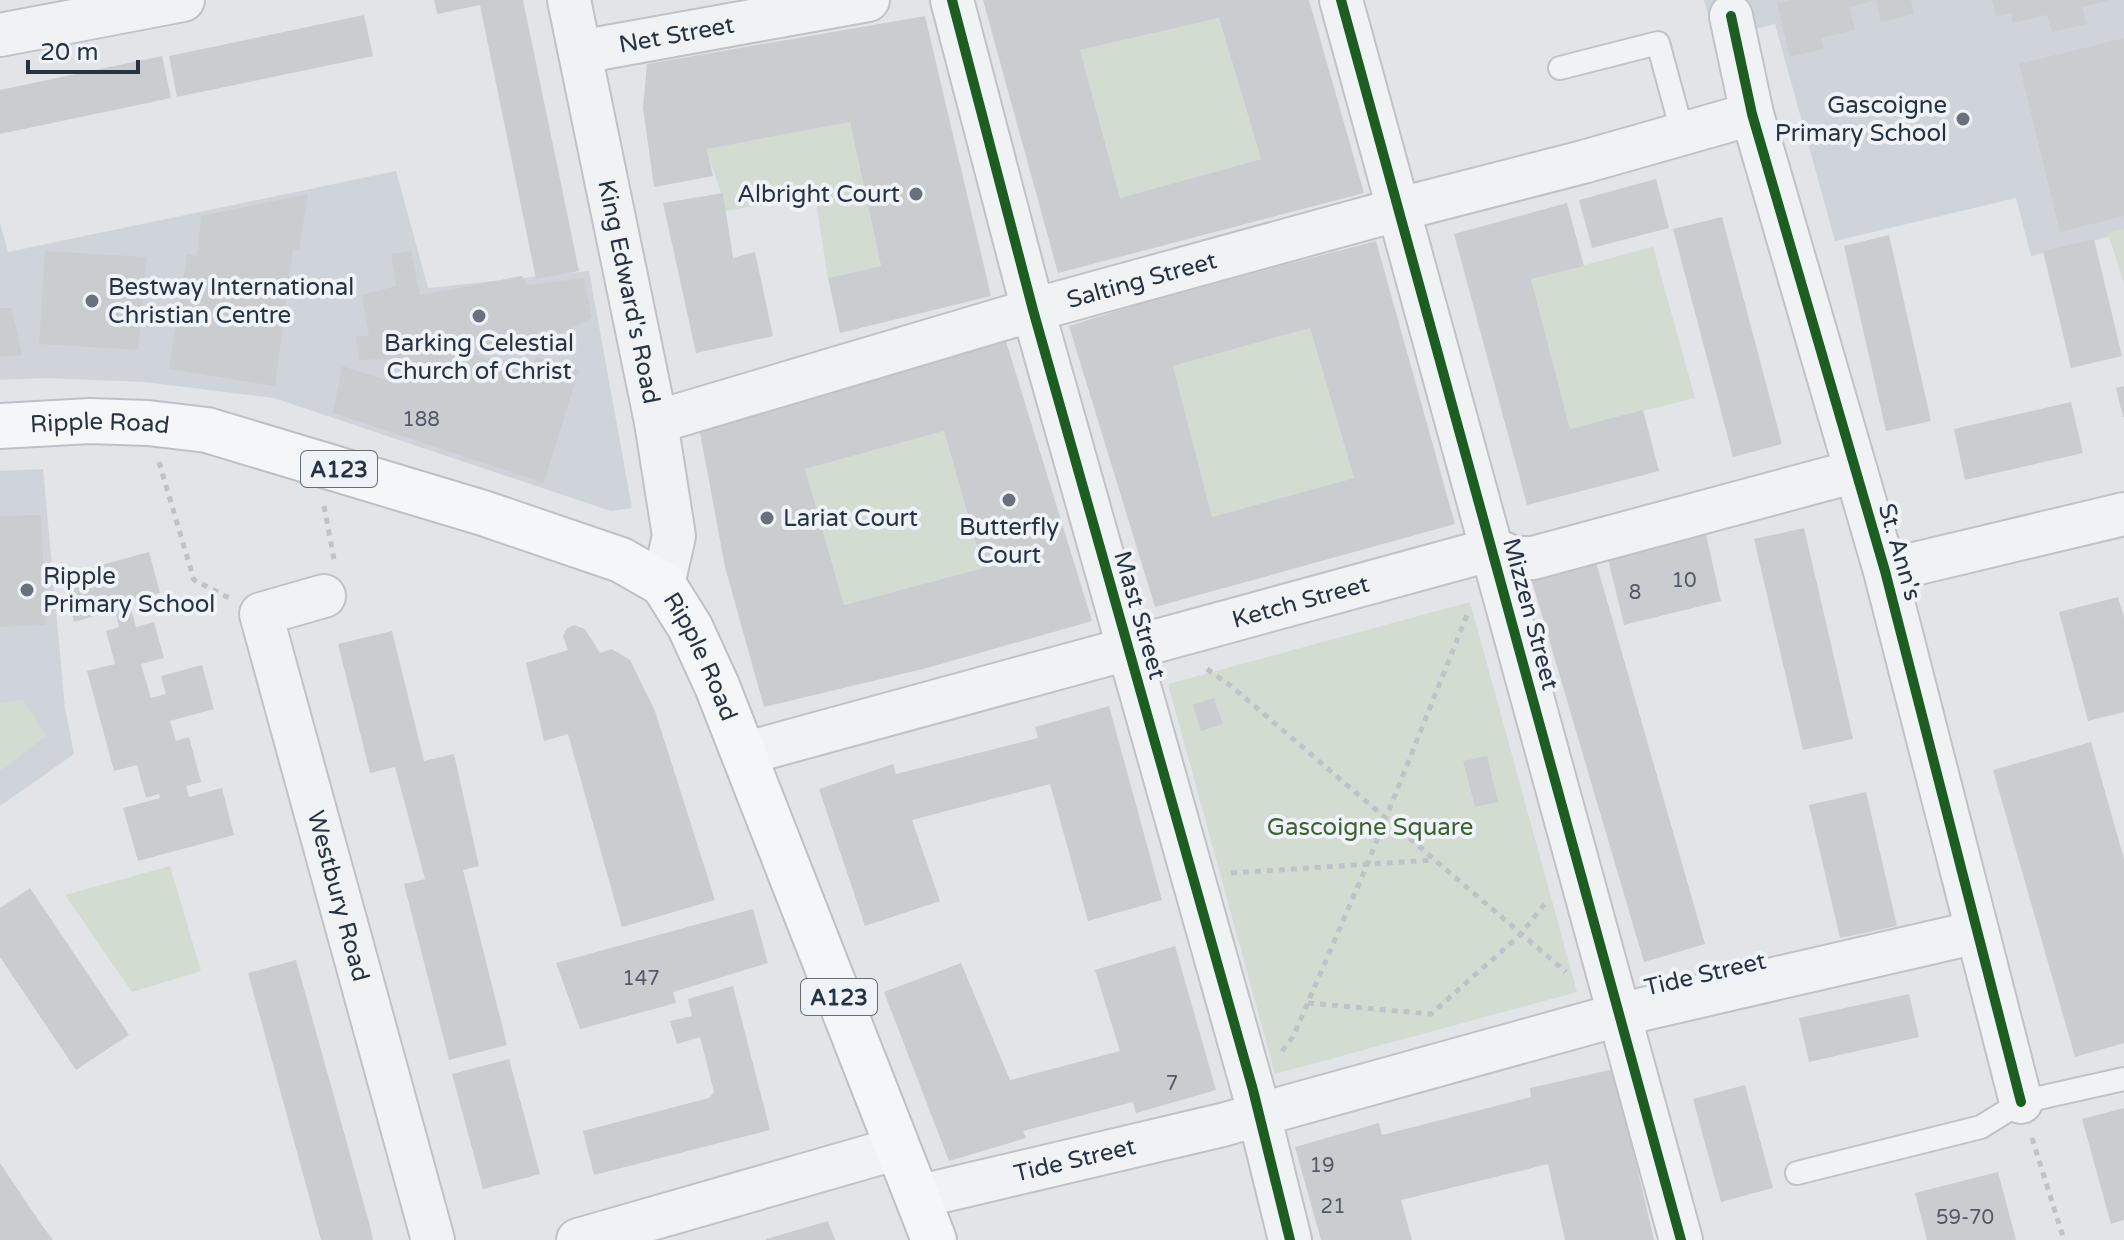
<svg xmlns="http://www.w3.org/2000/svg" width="2124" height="1240" viewBox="0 0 2124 1240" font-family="'Varela Round',sans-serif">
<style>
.built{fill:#cfd4db}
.green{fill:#d3dcd1}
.building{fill:#cacdd0;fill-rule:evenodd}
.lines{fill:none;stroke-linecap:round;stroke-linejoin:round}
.lane-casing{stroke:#c0c2c5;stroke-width:26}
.street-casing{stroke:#c0c2c5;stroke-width:46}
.primary-casing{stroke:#bdc1c5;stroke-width:48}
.path{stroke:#bfc3c7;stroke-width:5;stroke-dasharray:6 6;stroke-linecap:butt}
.lane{stroke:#f1f2f4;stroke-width:22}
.street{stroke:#f1f2f4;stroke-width:42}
.primary{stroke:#f5f6f7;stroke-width:44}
.cycleway-casing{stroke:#eff3f7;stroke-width:15}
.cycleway{stroke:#1b5e20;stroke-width:10}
.poi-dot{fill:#68717c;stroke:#eff3f7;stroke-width:3}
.labels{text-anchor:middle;stroke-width:8;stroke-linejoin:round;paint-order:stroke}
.number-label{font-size:20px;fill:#505a67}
.shield{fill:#eff3f7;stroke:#626d79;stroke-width:2}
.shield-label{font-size:22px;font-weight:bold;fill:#263343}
.street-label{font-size:24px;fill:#263343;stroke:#eff3f7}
.poi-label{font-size:24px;fill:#263343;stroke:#eff3f7;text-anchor:start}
.park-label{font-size:24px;fill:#3f6032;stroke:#eff3f7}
</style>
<rect width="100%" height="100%" fill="#e2e4e7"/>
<!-- built -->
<path class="built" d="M1704,0H2124V233L2031,256L2016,198L1835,241L1775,24L1715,39Z
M396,171L428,288L589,271L632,508L611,511L274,398L144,382L46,378L0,380V223L8,252Z
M43,469L65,708L74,754L0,806V471Z"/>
<!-- green -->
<path class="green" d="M1219,18L1261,159L1120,198L1080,50Z
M850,122L881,266L828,278L815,196L725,211C722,189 712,170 707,149Z
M2124,229V284L2108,233Z
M1653,247L1695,398L1570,429L1531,279Z
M1310,328L1354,478L1212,517L1173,366Z
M944,431L983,568L844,605L805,469Z
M1470,602L1577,992L1275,1074L1168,684Z
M23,700L46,736L0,771V703Z
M170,866L201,971L132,992L65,895Z"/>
<!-- building -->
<path class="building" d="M434,0H523L579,271L536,279L480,5L437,14Z
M983,0H1309L1364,193L1058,273ZM1219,18L1261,159L1120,198L1080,50Z
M1791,0H1872L1873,1L1850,7L1855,30L1821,38L1824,49L1790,57L1777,3Z
M1876,0H1911L1914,14L1881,22Z
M1992,0H2107V1L2082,7L2087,24L2052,32L2047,15L2013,23L2011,13L1996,17Z
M364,15L373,56L177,97L169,56Z
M925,16L991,296L840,333L828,278L881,266L850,122L707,149L713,176L654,187L643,108L647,64Z
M2124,38V216L2060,232L2019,64Z
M162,56L171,98L0,134V90Z
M1656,179L1669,228L1592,248L1579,200Z
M723,193L733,258L755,252L773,336L696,353L663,203Z
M308,194L299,249H293L275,386L169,369L187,254L197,256L201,216Z
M1567,203L1584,266L1531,279L1570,429L1643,410L1659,471L1527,505L1454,234Z
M1722,217L1782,444L1733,457L1673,229Z
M1889,235L1931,421L1886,431L1844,246Z
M2094,239L2122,356L2071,368L2043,251Z
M1376,241L1455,524L1155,607L1069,326L1155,299ZM1310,328L1354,478L1212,517L1173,366Z
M45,251L147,257L138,350L39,344Z
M411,251L420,295L522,276L528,285L584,278L592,318L551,338L473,354L531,373L536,357L579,370L544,483L333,413L342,366L402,385L410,358L359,360L356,337L369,335L362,295L396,286L391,254Z
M0,308H12L22,355L0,357Z
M1005,338L1092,621L927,668L764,707L725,567L699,427ZM944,431L983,568L844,605L805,469Z
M2124,386V417H2123L2116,388Z
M2071,402L2083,453L1965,480L1954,429Z
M41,515L46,625L0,627V516Z
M1804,528L1853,739L1803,750L1754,539Z
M1705,530L1721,601L1624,625L1607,555Z
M149,552L160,593L129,602L136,627L154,622L164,658L141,664L151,698L166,694L161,676L202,665L214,709L170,721L176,741L189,737L201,782L186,786L189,797L222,788L234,835L138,861L123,808L160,798L159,794L146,798L137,765L114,771L87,671L115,664L106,631L119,627L115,610L74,622L61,576Z
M1596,562L1705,944L1644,962L1531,578Z
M2118,597L2124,617V712L2088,721L2059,612Z
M574,625L585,629L600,653L612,649L630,660L655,711L715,900L622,927L568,734L544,741L526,663L568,650L563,636L567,628Z
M392,631L424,761L454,754L479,866L463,870L507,1045L449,1060L404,884L425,879L395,767L370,773L338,644Z
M1214,698L1223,724L1201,731L1193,705Z
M1109,706L1162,900L1088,921L1050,784L912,820L940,901L865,926L819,789L893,764L896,774L1038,738L1035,727Z
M2091,742L2124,859V1043L2075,1057L1993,770Z
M1487,756L1498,802L1475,807L1463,761Z
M1866,792L1897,926L1840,938L1809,805Z
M30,888L129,1035L76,1070L0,957V908Z
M753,909L768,963L673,992L676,1003L580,1029L556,963Z
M1175,946L1216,1090L1136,1113L1133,1102L1023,1131L1026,1138L949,1161L884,992L961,963L1010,1080L1120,1051L1095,970Z
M296,960L370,1226L373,1240H321L248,973Z
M733,986L770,1130L594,1175L583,1131L709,1098L714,1092L700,1037L677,1044L670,1021L692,1016L688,999Z
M1909,994L1919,1037L1809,1062L1799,1018Z
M509,1059L540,1174L483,1189L452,1074Z
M1614,1069L1654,1240H1565L1548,1164L1401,1200L1412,1240H1321L1295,1147L1379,1123L1382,1135L1531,1097L1530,1088Z
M1745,1085L1773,1188L1721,1202L1693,1099Z
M2124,1108V1220L2111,1224L2082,1119Z
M0,1163L41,1224L53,1240H0Z
M1998,1172L2016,1240H1927L1915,1193Z
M828,1221L835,1240H767L766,1239Z"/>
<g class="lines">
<defs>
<path id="lane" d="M1560,68L1658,43L1683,135
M1797,1173L1981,1127L2021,1102L2124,1079"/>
<g id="street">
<path id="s1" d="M569,0L656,422L674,536L663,584"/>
<path d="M952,0L1033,310L1253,1090L1290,1240"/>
<path d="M1341,0L1681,1240"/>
<path d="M1731,16L1752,114L1885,571L2021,1102"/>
<path d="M0,35L183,0"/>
<path id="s2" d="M580,52L868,0"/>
<path id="s3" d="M656,422L1033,310L1400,209L1583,162L1752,114"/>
<path d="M1885,571L2124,514"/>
<path id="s4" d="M324,596L261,614L433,1240"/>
<path id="s5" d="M743,754L1493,549L1514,558H1533L1856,471"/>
<path id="s6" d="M917,1197L1222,1125L1618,1015L1977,932"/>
<path d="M578,1240L898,1148"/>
</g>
<g id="primary">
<path id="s7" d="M0,426L90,421L148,423L207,430L483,513L621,560L663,584L690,627L717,686L934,1240"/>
</g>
</defs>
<!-- lane casing -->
<use href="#lane" class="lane-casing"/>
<!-- street casing -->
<use href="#street" class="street-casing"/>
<!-- primary casing -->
<use href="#primary" class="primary-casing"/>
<!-- path -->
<path class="path" d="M159,462L194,580L229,598
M324,506L334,559
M1207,669L1231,686L1566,972
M1231,873L1433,860
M1308,1003L1431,1014L1521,934L1547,901
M1282,1051L1293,1037L1367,865L1467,615
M2032,1138L2064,1240"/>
<!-- lane -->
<use href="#lane" class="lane"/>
<!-- street -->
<use href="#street" class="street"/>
<!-- primary -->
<use href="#primary" class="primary"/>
<defs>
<path id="cycleway" d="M952,0L1033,310L1253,1090L1290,1240
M1341,0L1681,1240
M1731,16L1752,114L1885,571L2021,1102"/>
</defs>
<!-- cycleway casing -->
<use href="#cycleway" class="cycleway-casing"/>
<!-- cycleway -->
<use href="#cycleway" class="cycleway"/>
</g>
<!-- markers -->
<g class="poi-dot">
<circle cx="1963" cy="119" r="8"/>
<circle cx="916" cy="194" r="8"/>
<circle cx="92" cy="301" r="8"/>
<circle cx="479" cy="316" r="8"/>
<circle cx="1009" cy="500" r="8"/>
<circle cx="767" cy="518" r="8"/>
<circle cx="27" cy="590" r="8"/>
</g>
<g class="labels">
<!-- number labels -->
<g class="number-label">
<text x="421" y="426">188</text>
<text x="1684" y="587">10</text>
<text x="1635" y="599">8</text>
<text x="641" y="985">147</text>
<text x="1172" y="1090">7</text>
<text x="1322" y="1172">19</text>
<text x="1333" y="1213">21</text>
<text x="1965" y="1224">59-70</text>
</g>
<!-- shield labels -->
<g class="shield">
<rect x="301" y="451" width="76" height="36" rx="6"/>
<rect x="801" y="979" width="76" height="36" rx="6"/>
</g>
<g class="shield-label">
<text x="339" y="477">A123</text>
<text x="839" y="1005">A123</text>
</g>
<!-- street labels -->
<g class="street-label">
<text dy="8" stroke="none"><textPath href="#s2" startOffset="98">Net Street</textPath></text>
<text dy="8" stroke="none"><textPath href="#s3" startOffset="506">Salting Street</textPath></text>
<text dy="8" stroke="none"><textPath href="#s1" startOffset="298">King Edward's Road</textPath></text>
<text dy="8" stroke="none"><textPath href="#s7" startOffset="100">Ripple Road</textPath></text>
<text transform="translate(1900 552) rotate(74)" y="8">St. Ann's</text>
<text dy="8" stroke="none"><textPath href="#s5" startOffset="578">Ketch Street</textPath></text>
<text transform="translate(1531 614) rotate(75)" y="8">Mizzen Street</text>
<text transform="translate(1140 615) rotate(74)" y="8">Mast Street</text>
<text dy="8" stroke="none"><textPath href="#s7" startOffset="772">Ripple Road</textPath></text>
<text dy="8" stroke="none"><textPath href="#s4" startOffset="358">Westbury Road</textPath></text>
<text transform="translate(1705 974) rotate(-13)" y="8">Tide Street</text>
<text dy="8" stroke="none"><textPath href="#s6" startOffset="162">Tide Street</textPath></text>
</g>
<!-- poi labels -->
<g class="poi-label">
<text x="1947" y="113" text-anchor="end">Gascoigne<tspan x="1947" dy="28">Primary School</tspan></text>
<text x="900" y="202" text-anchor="end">Albright Court</text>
<text x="108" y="295">Bestway International<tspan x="108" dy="28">Christian Centre</tspan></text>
<text x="479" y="351" text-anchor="middle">Barking Celestial<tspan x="479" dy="28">Church of Christ</tspan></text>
<text x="783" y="526">Lariat Court</text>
<text x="1009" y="535" text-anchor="middle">Butterfly<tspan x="1009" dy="28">Court</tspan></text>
<text x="43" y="584">Ripple<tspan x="43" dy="28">Primary School</tspan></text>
</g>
<!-- park labels -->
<g class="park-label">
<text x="1370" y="835">Gascoigne Square</text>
</g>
</g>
<!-- scale -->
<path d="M28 60v12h110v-12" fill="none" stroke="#263343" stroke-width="4"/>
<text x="40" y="60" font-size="24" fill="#263343" stroke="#eff3f7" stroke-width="6" paint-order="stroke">20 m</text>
</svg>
